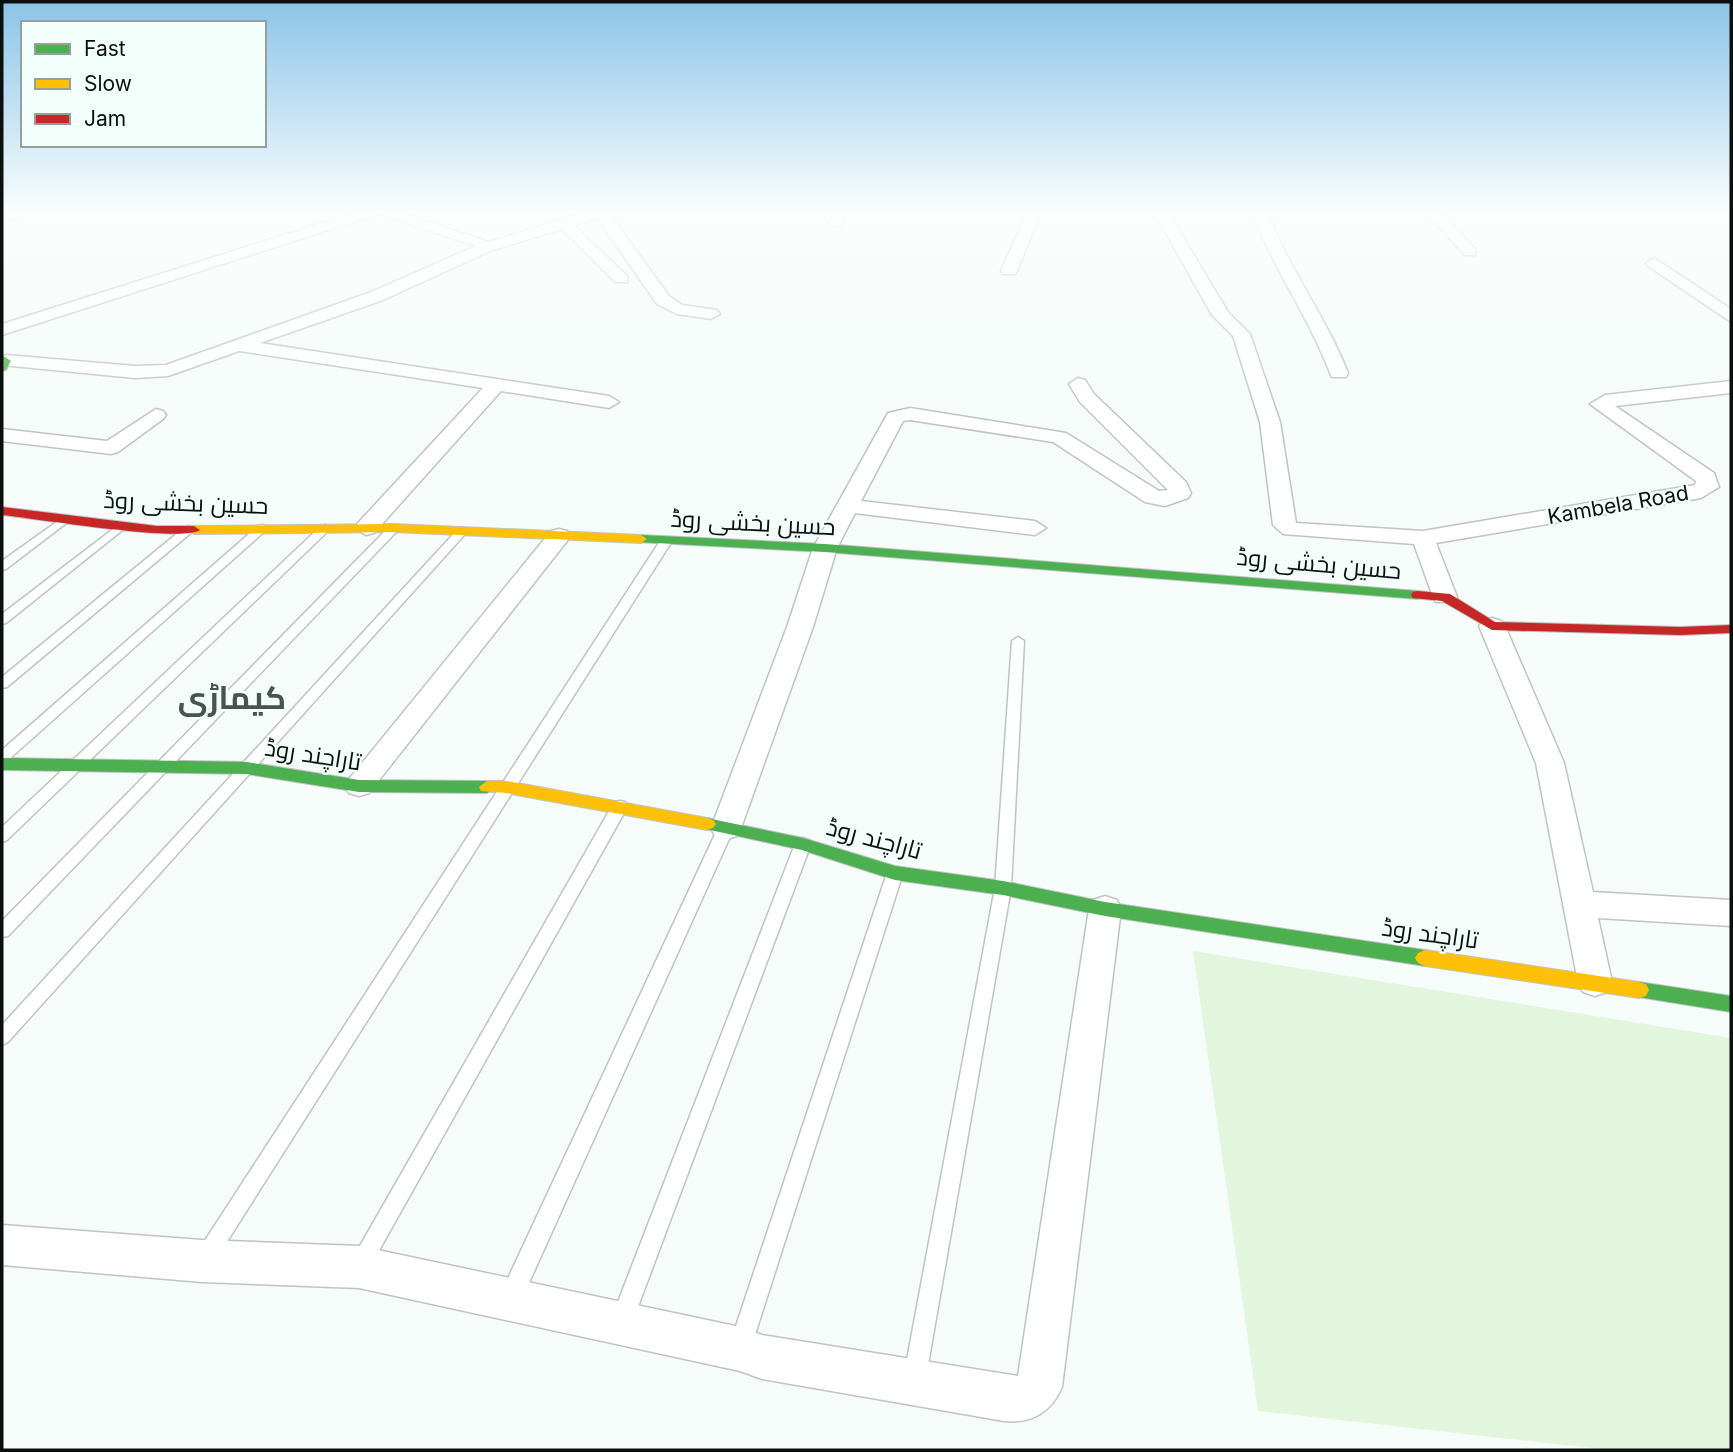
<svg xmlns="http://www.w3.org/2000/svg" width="1733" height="1452" viewBox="0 0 1733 1452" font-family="Inter,Cairo,sans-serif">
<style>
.green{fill:#e2f5dd}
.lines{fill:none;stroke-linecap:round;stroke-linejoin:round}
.lane-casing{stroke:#bfc4c2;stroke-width:3}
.street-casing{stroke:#bfc4c2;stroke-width:3}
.fast-casing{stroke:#bfc4c2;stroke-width:2}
.slow-casing{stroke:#bfc4c2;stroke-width:2}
.jam-casing{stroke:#bfc4c2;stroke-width:2}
.lane{fill:#fefffe;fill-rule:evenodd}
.street{fill:#fefffe;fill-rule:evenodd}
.fast{fill:#4caf50;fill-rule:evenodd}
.slow{fill:#ffc107;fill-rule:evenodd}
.jam{fill:#c62828;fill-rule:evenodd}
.labels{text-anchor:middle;stroke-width:5;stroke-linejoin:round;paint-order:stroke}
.far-street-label{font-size:21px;fill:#0b100e;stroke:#f2fffb}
.street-label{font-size:24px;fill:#0b100e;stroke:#f2fffb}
.district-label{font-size:32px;font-weight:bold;fill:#495450;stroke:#f2fffb}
</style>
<rect width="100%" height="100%" fill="#f5fcfa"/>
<!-- green -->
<path class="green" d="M1193,951L1731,1038V1450H1610L1258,1411Z"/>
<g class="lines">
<defs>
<path id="lane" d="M65,516L69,517V521L6,569L2,570V561Z
M121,523L125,524V528L6,623L2,624V614Z
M262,525L266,526V530L7,761L2,763V750L258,526Z
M325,525L329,526V530L7,840L2,842V827L321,526Z
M394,525L398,526V530L8,936L2,937V921L390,526Z
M189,526L193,527V531L7,687L2,688V677L185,527Z
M462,528L468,531L466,533L8,1042L2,1045V1025L458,529Z
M666,538L672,541L214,1262L207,1265L200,1262L197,1255L200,1248L660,541Z
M1018,637L1024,641L1011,888L926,1376L923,1384L915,1387L907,1384L904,1376L995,888L1012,641Z
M620,801L625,802L628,806L367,1272L360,1275L353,1272L349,1265L353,1258L612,806L615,802Z
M726,822L731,824L734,828L519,1305L511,1308L503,1305L500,1297L503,1289L718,828L721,824Z
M803,838L809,840L811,844L633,1320L630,1328L622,1331L614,1328L611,1320L795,844L797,840Z
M895,867L901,869L903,873L751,1347L748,1355L740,1358L732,1355L729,1347L887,873L889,869Z"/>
<path id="street" d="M27,212L25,215L2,221V213Z
M357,212H398L489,242L586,212H608L669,296L682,305L717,310L720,314L711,319L677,314L657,304L597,218L574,225L627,276V282H615L562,229L490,251L383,300L260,343L609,396L619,402L609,408L501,391L374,533L366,535L355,528L358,523L483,388L239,351L168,376L135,378L2,365V357L6,355L135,366L166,365L371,292L476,246L378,214L2,335V324Z
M834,212H848L841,226L836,227L829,223Z
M1027,212H1041L1017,271L1015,274H1003L1001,271Z
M1154,212H1168L1228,312L1250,334L1280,422L1296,523L1423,531L1695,485L1696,481L1590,404L1605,395L1731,381V393L1615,406L1714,473L1719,487L1701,498L1436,543L1457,597L1454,602H1436L1433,597L1414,544L1283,534L1273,525L1260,422L1233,336L1212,315Z
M1253,212H1267C1289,269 1326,317 1348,373L1346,377H1332L1330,373C1309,317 1273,269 1253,212Z
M1425,212H1440L1475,249V255H1465Z
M1654,258L1731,309V322L1648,266L1646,263Z
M1078,378L1085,380L1094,394L1186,482L1191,493L1188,498L1165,506L1145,502L1053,442L910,420L903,421L861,501L1035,521L1046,528L1035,535L855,513L837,548L813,627L741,828L737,836L726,839L715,836L711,828L787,627L813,548L888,413L910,408L1066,433L1159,491L1168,490L1080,402L1069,384Z
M156,409L163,411L166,415L163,419L118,452L111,454L2,441V429L107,441Z
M559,529L567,531L570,536L567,541L369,793L359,796L349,793L344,786L349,779L551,531Z
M1492,618L1501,621L1505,626L1564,763L1593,892L1731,900V926L1598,918L1612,982L1607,992L1595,996L1583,992L1578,982L1536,763L1479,626L1483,621Z
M1105,896L1117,900L1121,909L1062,1387C1051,1412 1032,1424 1004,1421L762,1379L740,1371L359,1288L202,1282L2,1265V1225L202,1240L359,1246L740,1327L762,1335L1018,1376L1089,909L1093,900Z"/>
<path id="fast" d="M2,355L11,361L6,370L2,371Z
M641,535L825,544L1418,591L1425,595L1418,599L825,552L636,542V536Z
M2,758L247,762L359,780L487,781L495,787L487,793L359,792L247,774L2,770Z
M707,818L803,838L895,866L1003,881L1105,902L1425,950L1432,953L1435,958L1432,963L1425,966L1105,916L1003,895L895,880L802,850L701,828L698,824L701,820Z
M1639,982L1731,996V1012L1632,996L1629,990L1632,984Z"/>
<path id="slow" d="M394,524L641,535L647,539L641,543L394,532L194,534L188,530L194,526Z
M487,781H506L707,818L713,820L716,824L713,828L707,830L506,793L481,791L479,787Z
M1425,950L1639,982L1646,984L1649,990L1646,996L1639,998L1425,966L1418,963L1415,958L1418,953Z"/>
<path id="jam" d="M2,507L157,526H194L200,530C184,543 32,518 2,515Z
M1418,591L1450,594L1495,622L1680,627L1731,625V633L1680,635L1492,630L1442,601L1413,598L1411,595L1413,592Z"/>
</defs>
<!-- lane casing -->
<use href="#lane" class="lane-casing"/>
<!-- street casing -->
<use href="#street" class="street-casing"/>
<!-- fast casing -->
<use href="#fast" class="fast-casing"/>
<!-- slow casing -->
<use href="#slow" class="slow-casing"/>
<!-- jam casing -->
<use href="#jam" class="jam-casing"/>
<!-- lane -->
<use href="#lane" class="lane"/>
<!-- street -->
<use href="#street" class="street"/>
<!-- fast -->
<use href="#fast" class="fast"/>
<!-- slow -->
<use href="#slow" class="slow"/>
<!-- jam -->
<use href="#jam" class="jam"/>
</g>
<!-- sky -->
<linearGradient id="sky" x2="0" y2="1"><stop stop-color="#8ac4e8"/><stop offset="0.51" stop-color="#fafefd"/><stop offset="1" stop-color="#fafefd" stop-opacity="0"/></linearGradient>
<rect width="1733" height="415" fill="url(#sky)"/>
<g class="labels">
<!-- far-street labels -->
<g class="far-street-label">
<text transform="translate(1618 505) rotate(-10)" y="7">Kambela Road</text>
</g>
<!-- street labels -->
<g class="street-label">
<text transform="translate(186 503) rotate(2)" y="8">حسین بخشی روڈ</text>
<text transform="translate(753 523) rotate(3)" y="8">حسین بخشی روڈ</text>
<text transform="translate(1319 564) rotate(5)" y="8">حسین بخشی روڈ</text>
<text transform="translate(313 755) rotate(9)" y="8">تاراچند روڈ</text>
<text transform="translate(874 839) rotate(15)" y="8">تاراچند روڈ</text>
<text transform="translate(1430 934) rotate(8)" y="8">تاراچند روڈ</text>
</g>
<!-- district labels -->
<g class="district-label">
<text x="232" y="709">کیماڑی</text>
</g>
</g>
<!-- border -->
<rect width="1733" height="1452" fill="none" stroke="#0b100e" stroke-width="7"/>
<!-- legend -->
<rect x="21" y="21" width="245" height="126" fill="#f2fffb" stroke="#969f9c" stroke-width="2"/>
<rect x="35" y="44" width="35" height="10" fill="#4caf50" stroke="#969f9c" stroke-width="2"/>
<text x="84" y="56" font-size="21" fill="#0b100e">Fast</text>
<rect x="35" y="79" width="35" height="10" fill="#ffc107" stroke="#969f9c" stroke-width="2"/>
<text x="84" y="91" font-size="21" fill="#0b100e">Slow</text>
<rect x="35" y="114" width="35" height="10" fill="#c62828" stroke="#969f9c" stroke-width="2"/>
<text x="84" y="126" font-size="21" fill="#0b100e">Jam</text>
</svg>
